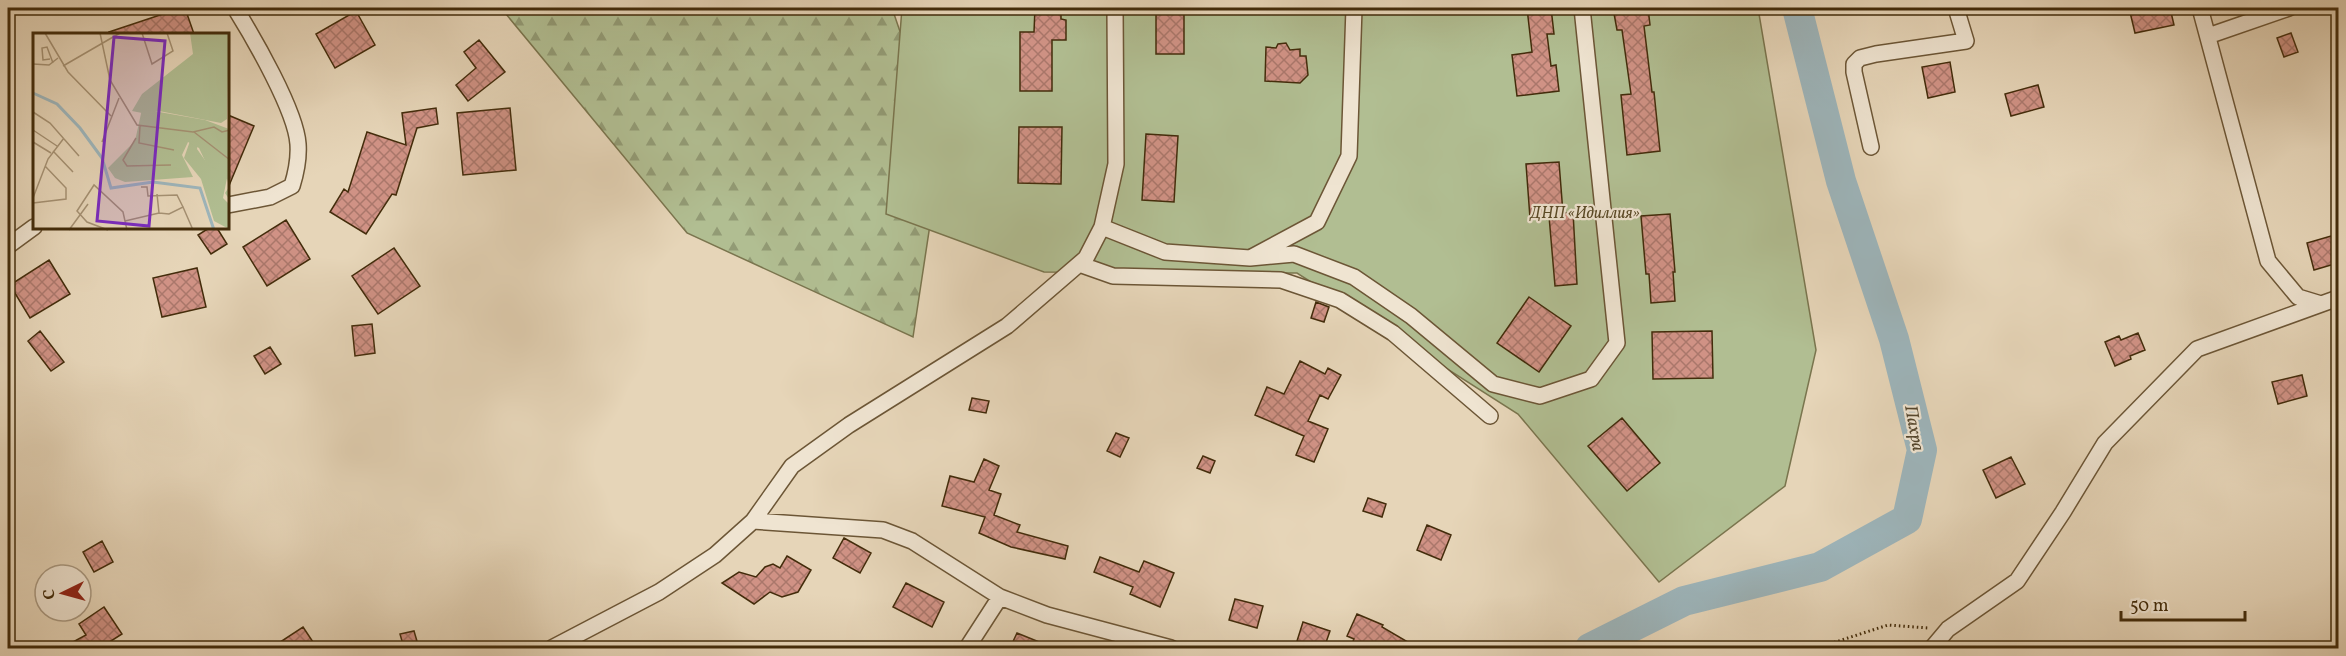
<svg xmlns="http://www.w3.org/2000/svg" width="2346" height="656" viewBox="0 0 2346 656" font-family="Vollkorn,serif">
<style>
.forest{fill:url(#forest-firs);stroke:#7a754e;stroke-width:1.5}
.garden{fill:#b1be92;stroke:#7a754e;stroke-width:1.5}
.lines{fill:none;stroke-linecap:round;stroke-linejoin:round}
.river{stroke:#9db5bb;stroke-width:30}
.building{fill:url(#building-cross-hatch);stroke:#432c0b;stroke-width:1.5}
.minor-casing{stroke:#6c5636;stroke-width:18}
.path{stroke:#432c0b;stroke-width:3;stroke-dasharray:1.5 3;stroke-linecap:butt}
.minor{stroke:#efe4d1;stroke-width:15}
.labels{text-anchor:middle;stroke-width:4.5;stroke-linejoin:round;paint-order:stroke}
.park-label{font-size:16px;font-style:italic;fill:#594926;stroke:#efe4d1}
.water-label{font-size:18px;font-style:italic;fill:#55472e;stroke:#efe4d1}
.inset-river{fill:none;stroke:#9db5bb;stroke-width:3}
.inset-road{fill:none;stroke:#a59173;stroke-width:1.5}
.view{fill:#7b2cbf;fill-opacity:0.15;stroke:#7b2cbf;stroke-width:3}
.inset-edge{fill:none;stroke:#432c0b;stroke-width:3}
</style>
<defs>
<pattern id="forest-firs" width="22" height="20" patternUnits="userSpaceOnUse" patternTransform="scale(1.5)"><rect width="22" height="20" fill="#b1be92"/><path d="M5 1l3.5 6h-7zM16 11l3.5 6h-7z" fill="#929b75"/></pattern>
<pattern id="building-cross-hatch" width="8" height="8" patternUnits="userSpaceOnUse" patternTransform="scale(1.5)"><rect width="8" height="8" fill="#d09285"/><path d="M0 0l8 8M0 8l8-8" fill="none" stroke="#aa776b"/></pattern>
</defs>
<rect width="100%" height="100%" fill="#e6d5b8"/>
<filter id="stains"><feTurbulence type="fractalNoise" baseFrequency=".00333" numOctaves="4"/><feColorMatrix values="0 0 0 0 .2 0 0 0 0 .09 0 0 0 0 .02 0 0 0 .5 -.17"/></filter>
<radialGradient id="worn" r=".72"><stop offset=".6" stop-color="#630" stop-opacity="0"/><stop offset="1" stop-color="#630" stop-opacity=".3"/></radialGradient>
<!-- forest -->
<path class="forest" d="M501,8H892L941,152L913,337L687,233Z"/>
<!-- garden -->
<path class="garden" d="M902,8H1758L1816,350L1785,486L1659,582L1518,414L1297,273L1044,272L886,214Z"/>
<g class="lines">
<!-- river -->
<path class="river" d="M1590,648L1684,601L1820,567L1907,519L1922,450L1894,339L1841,181L1797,8"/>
</g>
<!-- building -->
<path class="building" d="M181,8H185L194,34H110L109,32Z
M1035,8H1061V19L1066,20V40H1052V91H1020V32H1034Z
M1156,8H1184V54H1156Z
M1527,8H1551L1554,34H1547L1551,66L1556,65L1559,91L1517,96L1512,55L1532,52Z
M1613,8H1648L1650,25L1644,26L1652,92H1654L1660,151L1627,155L1621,95L1631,94L1622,30H1617Z
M2129,8H2170L2174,25L2135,33Z
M356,11L375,45L335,68L316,34Z
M2291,33L2298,52L2284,57L2277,38Z
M479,40L505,72L468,101L456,85L476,68L464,52Z
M1286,43L1290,50L1300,49V56H1306L1308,75L1300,83L1265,81L1266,47L1276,48L1278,44Z
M1950,62L1955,92L1928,98L1922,67Z
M2038,85L2044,107L2011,116L2005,94Z
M436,108L438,124L417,128L396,195L392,194L366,234L330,212L344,189L348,192L367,132L406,145L402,113Z
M510,108L516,170L463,175L457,113Z
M228,115L254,126L228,188Z
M1019,127H1062L1061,184L1018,183Z
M1146,134L1178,136L1174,202L1142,200Z
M1559,162L1563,213L1573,212L1577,284L1555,286L1549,216L1530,218L1526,164Z
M1670,214L1675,272H1673L1675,301L1651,303L1649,274H1646L1641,216Z
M286,220L310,259L267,286L243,247Z
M209,228H217L227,244L211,254L198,235Z
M2338,234V263L2314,270L2307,243Z
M394,248L420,286L378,314L352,276Z
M49,260L70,294L30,318L10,285Z
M197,268L206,307L162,317L153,278Z
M1529,297L1571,326L1539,372L1497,343Z
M1316,302L1329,307L1324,322L1311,318Z
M372,324L375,353L355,356L352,326Z
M40,331L64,362L51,371L28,341Z
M1712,331L1713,378L1653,379L1652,332Z
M2138,333L2145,350L2130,356L2131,359L2115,366L2105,342L2119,336L2121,340Z
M270,347L281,364L265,374L254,356Z
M1300,361L1325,374L1328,368L1341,375L1328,399L1320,395L1308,421L1328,429L1314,462L1296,455L1304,436L1255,415L1267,387L1284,394Z
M2302,375L2307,396L2278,404L2272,382Z
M972,398L989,401L986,413L969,410Z
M1622,418L1660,463L1627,491L1588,446Z
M1116,433L1129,438L1120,457L1107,451Z
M1203,456L1215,461L1210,473L1197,468Z
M2011,457L2025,484L1996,498L1983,470Z
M984,459L999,466L989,490L1001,494L994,515L1020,525L1017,532L1068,546L1065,559L1011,547L979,533L985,517L942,506L950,476L974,482Z
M1368,498L1386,504L1382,517L1363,511Z
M1427,525L1451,535L1441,560L1417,550Z
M844,538L871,553L860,573L833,558Z
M102,541L113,562L94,572L83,552Z
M787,556L811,570L798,592L782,597L770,592L754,604L722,583L739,572L756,577L765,567L773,564L780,568Z
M1100,557L1139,572L1144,561L1174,573L1160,607L1130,594L1133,587L1094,572Z
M906,583L944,602L932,627L893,607Z
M1235,599L1263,606L1257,628L1229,620Z
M104,607L122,634L100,648H62L86,635L79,624Z
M1357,614L1383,625L1382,627L1418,648H1350L1354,639L1347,636Z
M1303,622L1330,631L1324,648L1297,641Z
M303,627L317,648H271Z
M414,631L419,648H404L400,634Z
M1017,633L1054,648H1010Z"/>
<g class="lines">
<defs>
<path id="minor" d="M2200,8L2268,261L2298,297L2321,304
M2208,36L2289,8
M1871,147L1854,72V64L1860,58L1876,54L1966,41L1956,8
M228,205L270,197L292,186C296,173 299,158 298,144C296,111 253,37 235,8
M1102,227L1165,252L1250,258L1317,222L1349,156L1354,8
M8,246L34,227
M1250,258L1294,254L1354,277L1411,316L1493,384L1540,396L1591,379L1617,343L1582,8
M1079,264L1113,276L1281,280L1340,300L1393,333L1490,416
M753,521L883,530L912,541L1000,597L1047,615L1171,648
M552,648L659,592L715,555L753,521L792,466L849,425L1007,326L1086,258L1102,227L1116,164L1115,8
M967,648L1000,597
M1932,648L1948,629L2017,581L2063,512L2105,443L2197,349L2338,298"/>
</defs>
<!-- minor casing -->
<use href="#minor" class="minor-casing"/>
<!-- path -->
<path class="path" d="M1817,648L1888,625L1928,628"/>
<!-- minor -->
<use href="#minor" class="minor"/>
</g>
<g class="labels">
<!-- park labels -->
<g class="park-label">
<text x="1585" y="218">ДНП «Идиллия»</text>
</g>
<!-- water labels -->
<g class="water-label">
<text transform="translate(1915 428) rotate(80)" y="6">Пахра</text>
</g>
</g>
<!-- overview -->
<g transform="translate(33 33)">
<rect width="196" height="196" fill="#e6d5b8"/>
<path d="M157,0H196L194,86L188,90L126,78L114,81L99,78L109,61L160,21ZM157,108L165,111L164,116L174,130L195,140L190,165L196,171V196L181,188L168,146L151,125Z" fill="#b1be92"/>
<path d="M109,76L172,87L196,96V166L192,160L196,154L193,141L174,132L166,115L155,109L149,122L160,144L92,149L82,145L75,135L102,108Z" fill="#b1be92"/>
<path class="inset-river" d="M0,60L24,71L47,95L69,125L78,155L120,149L167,155L181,197"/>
<path class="inset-road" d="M12,0L35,39L78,83M67,0L77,47L104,92L160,99L181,94L189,99L197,97M109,0L119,31L140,18L134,0M17,26L10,27L9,15L14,14L20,30M0,31L16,32L25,25M30,33L87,0M0,79L17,90L46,123M107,93L106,110L141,117M0,97L24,113M161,99L197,127M103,105L90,127L94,133L138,132M0,109L18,120M69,109L86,65M20,118L40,139M108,154H114L115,163L144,162L150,174M124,161L126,180M0,165L15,126L31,105M0,170L33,166V155L12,133M92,188L126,180L136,181L150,174L160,197M36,197L55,171M75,197L54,189L44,178L61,152L90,179L94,197"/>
<path class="view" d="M81,4L132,8L116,193L64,188Z"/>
<rect width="196" height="196" class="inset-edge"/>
</g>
<!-- margin -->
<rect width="2346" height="656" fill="none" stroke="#e6d5b8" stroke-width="30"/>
<rect x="9" y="9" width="2328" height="638" fill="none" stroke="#432c0b" stroke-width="3"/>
<rect x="15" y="15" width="2316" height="626" fill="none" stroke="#432c0b" stroke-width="1.5"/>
<!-- north arrow -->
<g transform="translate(63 593) rotate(265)"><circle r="28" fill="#efe4d1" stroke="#aa9a82" stroke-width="1.5"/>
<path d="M0-4.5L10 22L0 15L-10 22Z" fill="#8f2418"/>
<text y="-9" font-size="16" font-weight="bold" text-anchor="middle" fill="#432c0b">С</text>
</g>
<!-- scale -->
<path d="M2121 611v9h124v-9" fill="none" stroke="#432c0b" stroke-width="3"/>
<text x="2130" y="611" font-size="18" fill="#432c0b" stroke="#efe4d1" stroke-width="4.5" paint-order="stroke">50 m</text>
<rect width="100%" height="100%" filter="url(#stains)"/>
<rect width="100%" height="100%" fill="url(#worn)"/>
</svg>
